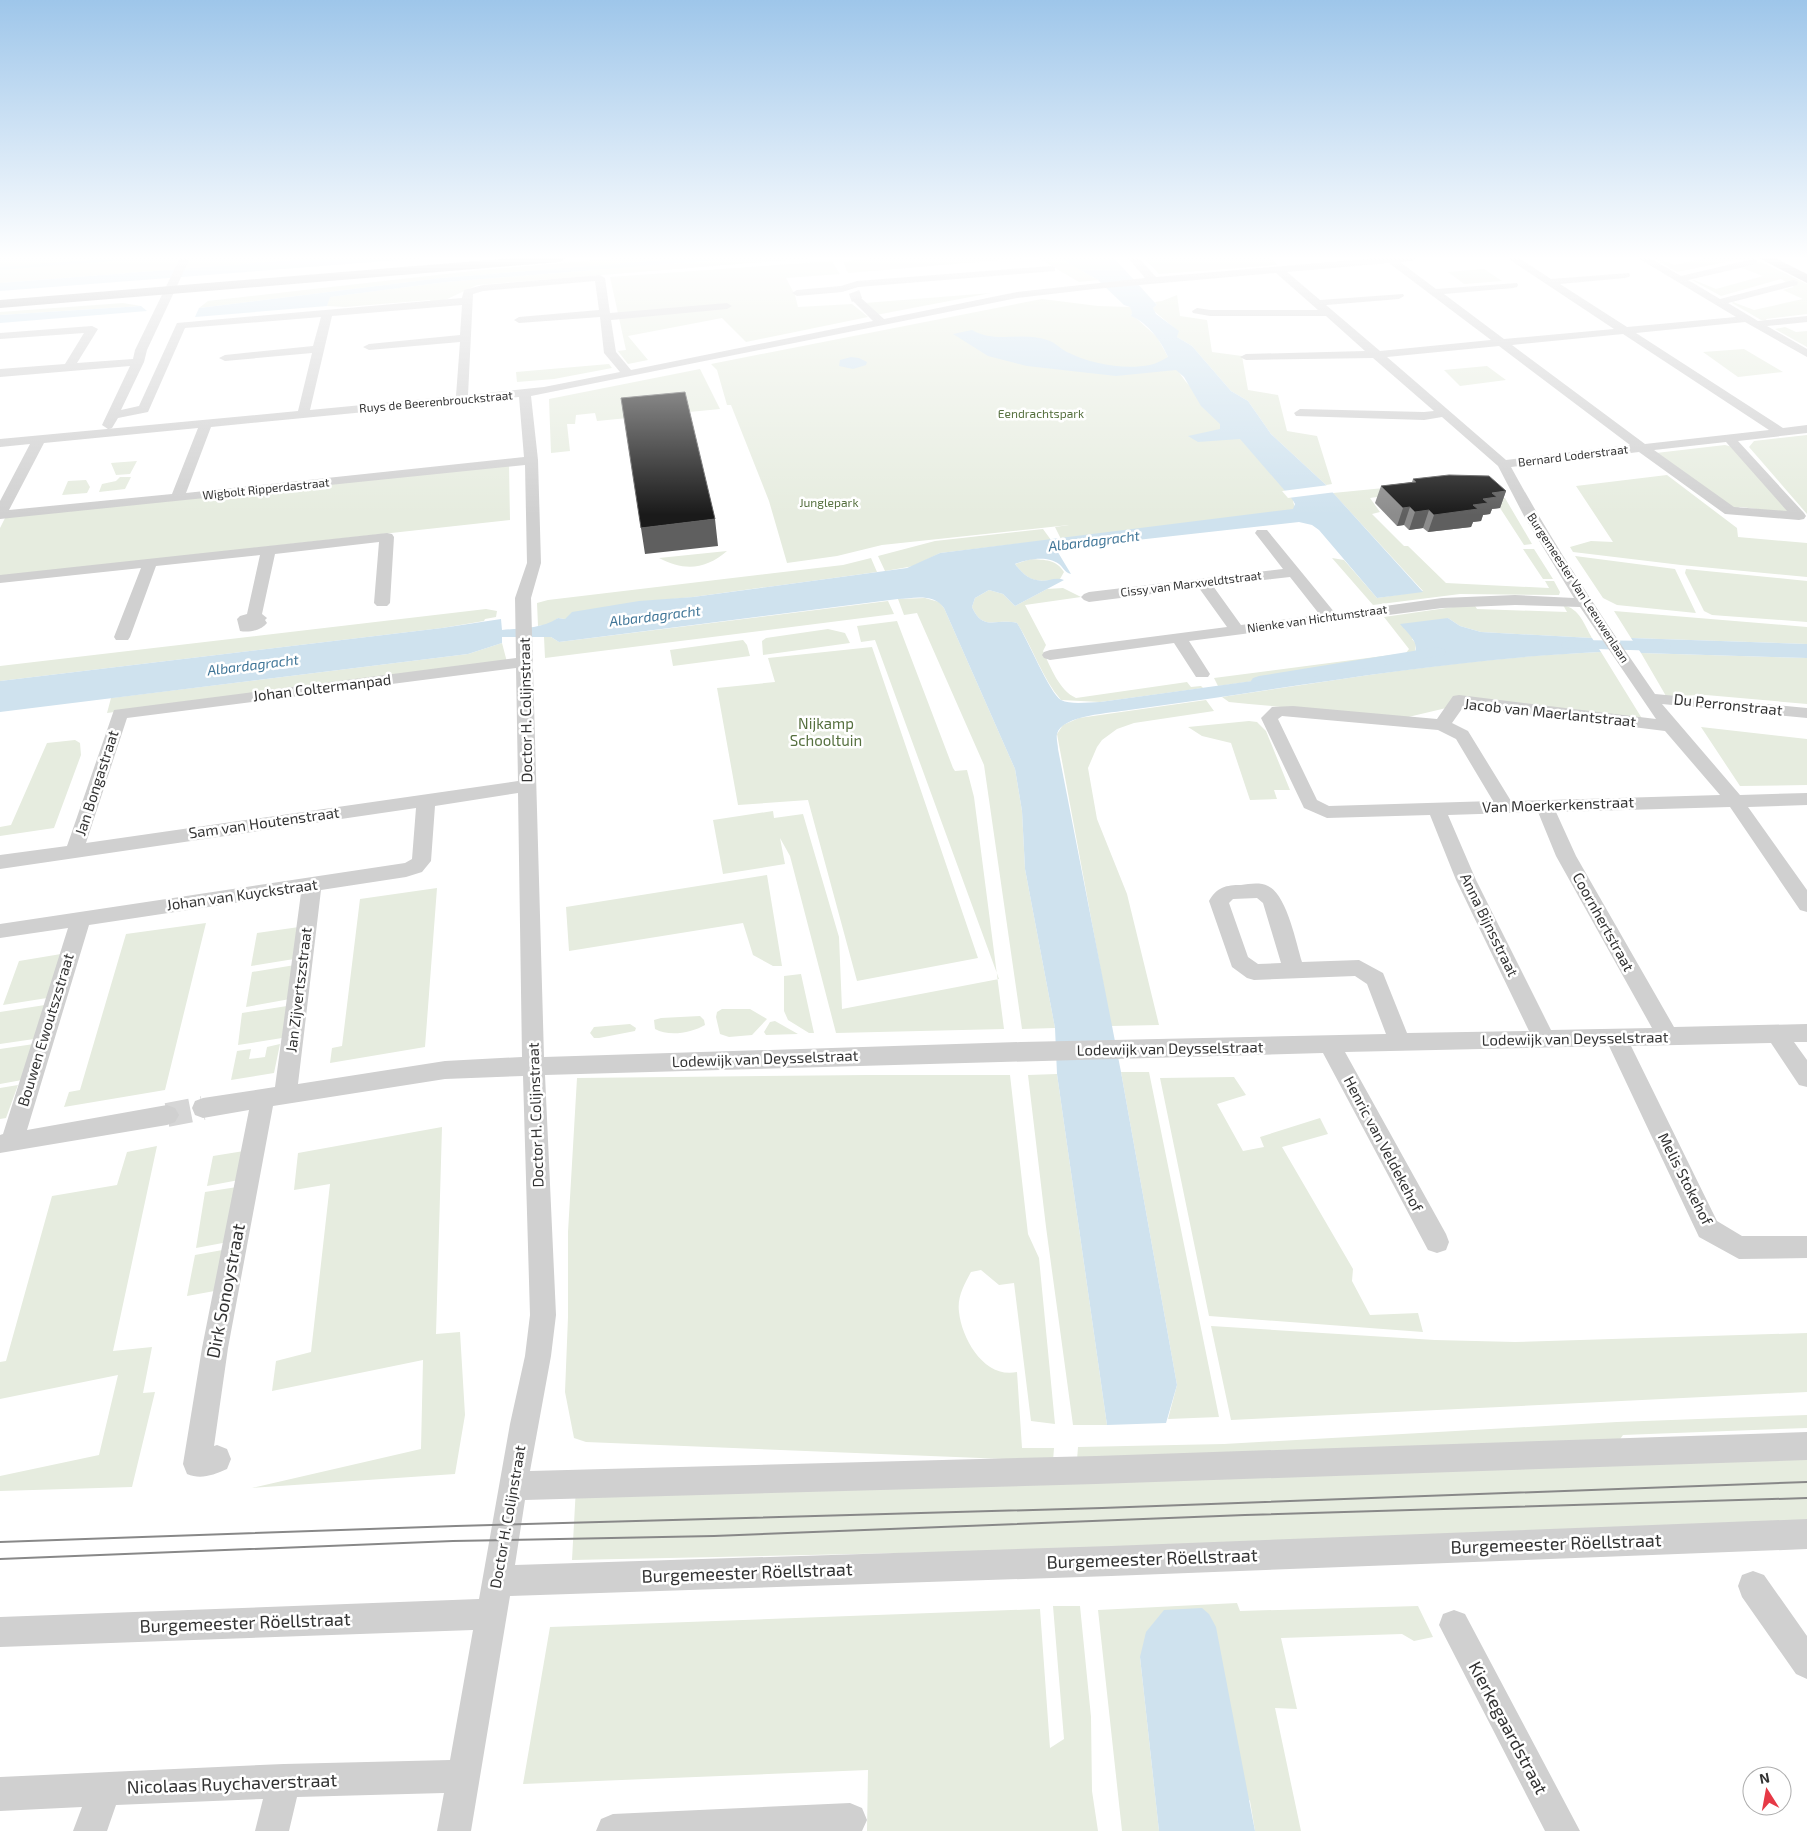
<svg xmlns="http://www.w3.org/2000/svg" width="1807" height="1831" font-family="'Exo 2',sans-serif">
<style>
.green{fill:#e6ecdf}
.water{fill:#cfe2ee}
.pier{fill:#fff}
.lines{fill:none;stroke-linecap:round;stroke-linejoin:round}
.canal{fill:#cfe2ee;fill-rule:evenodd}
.minor-tunnel-far1{stroke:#d6d6d6;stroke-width:11;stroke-dasharray:11 5.5;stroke-linecap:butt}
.minor-tunnel{stroke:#d6d6d6;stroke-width:24;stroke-dasharray:24 12;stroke-linecap:butt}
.minor{fill:#d0d0d0;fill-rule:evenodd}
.major{fill:#ababab;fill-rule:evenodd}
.tram{stroke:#888;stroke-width:2}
.wall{fill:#8c8c8c}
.shaded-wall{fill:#5f5f5f}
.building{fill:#1a1a1a;stroke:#5f5f5f}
.labels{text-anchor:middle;stroke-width:5;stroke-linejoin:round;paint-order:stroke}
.far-street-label{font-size:12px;fill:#333;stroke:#fff}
.far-park-label{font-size:12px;fill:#56703f;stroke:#fff}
.far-water-label{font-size:14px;font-style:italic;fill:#3f7597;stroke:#fff}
.street-label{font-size:15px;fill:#333;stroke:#fff}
.park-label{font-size:15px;fill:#56703f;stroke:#fff}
.near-street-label{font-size:18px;fill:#333;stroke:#fff}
</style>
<rect width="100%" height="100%" fill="#fff"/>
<!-- green -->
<path class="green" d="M0 258H299L293 260 0 283Z
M617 258H686L441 278 199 308 208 301 472 271Z
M744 258H814L477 285 443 301 431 302 430 300 345 307 327 306 329 297 446 282Z
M870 258H1026L848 273 843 262Z
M1038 258H1059L1098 280 1079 282Z
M1144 258H1271L1278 265 1159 274Z
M1657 258 1675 265 1705 258H1753L1807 284V314L1766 319 1767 321 1761 320 1732 303 1733 302 1754 310 1803 299 1783 290 1794 287 1781 279 1721 296 1692 280H1694L1716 289 1763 276 1742 268 1754 265 1741 259 1677 272 1655 259Z
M832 261 840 274 786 278 795 295 798 307 852 304 868 317 746 342 722 318 628 336 648 360 628 364 618 351 626 350 610 277Z
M1484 269 1502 281 1464 284 1448 272Z
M991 293 876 315 865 303Z
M1177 295 1180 316 1207 320 1212 352 1242 356 1248 390 1278 395 1287 431 1317 436 1332 484 1326 485 1271 434 1248 401 1231 391 1192 346 1177 337 1178 331 1154 311 1153 308 1157 305 1155 302 1162 301Z
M1042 299 1098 306 1130 307 1133 312 1131 315 1137 319 1157 337 1168 357 1186 382 1306 499 1293 501 1295 508 1291 511 1061 539 1055 527 1069 525 882 545 837 556 787 563 769 501 731 405H727L717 370 711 364Z
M123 303 141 306 0 315V312Z
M1785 327 1796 332 1807 331V347L1775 329Z
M1744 349 1783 372 1738 377 1703 352Z
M609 364 612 368 554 379 517 382 516 372Z
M1487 366 1506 380 1460 386 1444 370Z
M700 369 720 409 597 421 595 413 576 415 575 424H567L570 451 551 453 549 399Z
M1807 435V514L1749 447 1754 441Z
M1725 445 1733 447 1791 511C1779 514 1754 508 1740 507L1736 509 1656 453Z
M137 461 130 474 116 475 111 463Z
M509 465 510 520 0 576V528L6 516Z
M1667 475 1737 528 1738 537 1807 543V577L1681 565 1573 552 1570 547 1591 541 1613 542 1576 486Z
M120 477H131L125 489 99 492 102 484 116 481Z
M86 480 90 487 87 493 62 495 68 481Z
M1435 483 1440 488 1370 498 1380 512 1372 514 1404 546H1408L1446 583 1549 588 1545 581H1554L1560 592 1559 595 1460 594 1373 605 1332 558 1344 560 1377 598 1423 591 1333 493Z
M1505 498 1532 544 1524 545 1500 508 1490 500Z
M1043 529 1051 540 940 553 914 566 885 571 878 556 935 541Z
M1523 549H1534L1553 579H1543Z
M727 551C705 570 684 571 659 558Z
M1575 556 1675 569 1696 613 1617 605 1603 598Z
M871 558 877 572 693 597 641 602 565 619 558 618 550 624 538 626 537 603 548 600 843 565Z
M1031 559C1045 560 1056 559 1064 572L1060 579C1038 582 1029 583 1015 564Z
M1686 569 1807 581V622L1712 615 1704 611 1685 573Z
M1063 588 1081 597 1025 605 1046 645 1043 651C1051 668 1059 690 1076 698L1187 682 1191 687 1201 686 1203 688 1100 702 1061 700C1042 678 1033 648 1017 623 996 618 983 632 972 607L975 598 989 590 1003 594 1015 606 1047 589Z
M925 598 939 602 944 608 1015 769 1022 811 1025 869 1055 1028 1022 1029 984 765 917 613 904 615 898 599Z
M888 601 894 614 545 658 544 637H551L559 642Z
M1474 604 1477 609 1567 612 1563 605C1580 609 1584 624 1592 638L1481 632 1460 626 1448 618 1412 639 1416 644 1415 652 1404 660 1218 686 1214 678 1406 653 1409 649 1384 617Z
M486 609 497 611 496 617 485 619 484 621 442 628 0 681V666Z
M1614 611 1807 627V644L1631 638Z
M897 621 953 768 955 771 967 770 974 797 1004 1029 836 1033 790 856 780 838 785 864 723 874 713 820 773 811 774 818 803 814 839 937 842 1009 999 979 875 640 861 642 857 626Z
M828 629 845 633 850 643 763 655 762 641 766 638Z
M743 640 747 645 750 656 673 666 670 650Z
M502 643 507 662 107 713 111 698 468 654Z
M872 647 978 958 857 981 808 800 738 805 717 688 775 682 768 658Z
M1601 652 1646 725 1459 705 1404 718 1249 704 1229 702 1222 697C1348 678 1474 657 1601 652Z
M1641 653 1807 658V704L1706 695 1666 696Z
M1206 700 1214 711 1134 723 1117 729 1102 740 1097 747 1088 768 1097 819 1127 894 1159 1025 1111 1026 1057 734 1063 725 1079 718Z
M1249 721 1257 722 1266 731 1290 790H1274L1277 799 1250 800 1231 743 1202 736 1188 727Z
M1701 727 1807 739V785L1740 786Z
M75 740 80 743 81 755 54 828 0 836V827L11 825 47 743Z
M767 875 782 966H773L753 955 743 923 569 951 566 907Z
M437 888 425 1047 330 1063 332 1048 342 1046 360 899Z
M206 923 165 1090 64 1107 69 1092 80 1090 126 934Z
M299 927 294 959 251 966 257 933Z
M61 954 47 998 3 1005 19 961Z
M295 965 290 999 246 1007 252 972Z
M801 974 814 1033H809L788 1020 784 1011V976Z
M45 1005 34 1039 0 1044V1012Z
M287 1006 282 1038 238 1045 242 1013Z
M722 1009H750L767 1019 752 1035 729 1037 720 1034 716 1017 717 1012Z
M700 1016 704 1020 705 1025C691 1033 669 1037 655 1029L654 1020 661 1018Z
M775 1021 798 1034 766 1035 764 1032 770 1022Z
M630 1024 636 1028 635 1031 599 1038H594L590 1033 594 1027Z
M34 1044 22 1080 0 1084V1049Z
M280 1044 274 1073 231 1080 237 1051 251 1049 249 1059 265 1057 267 1047Z
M1121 1072H1149L1219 1417 1168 1419 1177 1385Z
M1057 1074 1107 1425H1073L1046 1227 1028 1075Z
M868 1075H1010L1028 1234 1039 1258 1055 1424 1031 1421 1014 1283 999 1285 981 1270 971 1272C964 1285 957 1297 959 1312 962 1340 985 1379 1017 1372L1022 1448H1054L1053 1461 586 1442 574 1438 565 1392 568 1317V1232L577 1078Z
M1234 1077 1246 1095 1217 1104 1243 1151 1264 1147 1260 1137 1320 1118 1328 1134 1282 1147 1353 1269 1352 1281 1370 1315 1418 1313 1423 1332 1209 1316 1160 1078Z
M18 1085 6 1118 0 1119V1088Z
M442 1127 436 1334 460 1332 465 1415 455 1474 252 1488 421 1449 423 1360 272 1391 276 1361 311 1352 330 1184 294 1190 298 1153Z
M157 1146 113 1351 152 1347 143 1393 155 1392 132 1487 0 1491V1476L99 1455 118 1375 0 1399V1362L6 1361 52 1196 117 1185 127 1152Z
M244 1151 239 1180 207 1186 213 1156Z
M237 1187 228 1242 196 1248 205 1192Z
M228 1249 220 1290 187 1296 195 1255Z
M1211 1326 1435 1340 1515 1342 1807 1333V1392L1231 1420Z
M1807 1415V1428L1623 1435 1618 1442 1077 1460 1078 1447 1224 1444 1617 1422Z
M1807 1458V1527L1422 1542 572 1560 576 1487Z
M1237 1603 1240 1611 1418 1606 1433 1637 1414 1641 1402 1634 1281 1638 1297 1709 1275 1708 1301 1831H1255L1250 1801 1140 1657 1159 1831H1122L1098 1610Z
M1053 1606H1080L1091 1717 1092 1791 1098 1831H867L868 1770 523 1784 550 1627 1040 1609 1050 1748 1064 1739Z"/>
<!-- water -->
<path class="water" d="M116 258H147L0 270V267Z
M299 258H426L0 291V283L293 260Z
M686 258H744L446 282 330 297 327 306 195 317 199 308 441 278Z
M1059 258H1114L1157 305 1153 308 1156 314 1179 331 1177 337 1192 346 1231 391 1248 401 1271 434 1326 485 1423 592 1377 598 1319 530 1312 525 1299 522 1056 549 1071 574C1064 572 1064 568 1059 564 1048 555 1027 559 1015 564 1024 576 1033 583 1049 580 1054 579 1059 578 1064 580L1015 606 1003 594 989 590 975 598 972 607C983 632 996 618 1017 623 1027 638 1050 694 1061 700 1071 705 1089 702 1100 702L1404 660C1428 650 1410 636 1400 624L1448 618 1460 626 1481 632 1592 638 1601 652C1442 659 1285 689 1129 710 1113 713 1061 715 1057 734 1056 738 1058 745 1058 749L1121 1072 1177 1385 1166 1423 1107 1425 1057 1074 1055 1028 1025 869 1022 811 1015 769 944 608C934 593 913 598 898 599L559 642 551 637H502V643L468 654 0 712V681L442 628 501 619 502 630C520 628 542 629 558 618L565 619 572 612 639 601 693 597 907 568 940 553 1293 509 1295 504 1292 499 1240 439 1198 442 1188 436 1220 429V424L1201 406 1184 377 1176 370 1116 376 1027 366 988 356 953 334 972 330C996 344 1022 331 1047 340 1055 342 1061 349 1067 352 1091 364 1124 370 1150 365 1156 364 1162 360 1168 357 1161 341 1148 323 1131 316L1132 312 1130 307 1124 305 1098 280Z
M141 306 147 311 0 323V315Z
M851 357 859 358 867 362 866 365 853 369 839 366 840 360Z
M1631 638 1807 644V658L1641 653Z
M1202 1608 1209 1614 1216 1627 1255 1831H1159L1140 1657 1146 1632 1164 1610Z"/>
<!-- pier -->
<path class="pier" d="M1329 485 1336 492 1288 498 1282 491Z"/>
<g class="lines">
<!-- canal -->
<path class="canal" d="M1569 640 1663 641 1669 643 1671 646 1669 649 1663 651 1563 648 1561 645 1563 642Z
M1438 647 1444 649 1446 652 1444 655 1259 686 1253 684 1251 681 1253 678 1259 676Z"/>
<!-- minor-tunnel-far1 -->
<path class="minor-tunnel-far1" d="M854 292 857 300"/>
<!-- minor-tunnel -->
<path class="minor-tunnel" d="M167 1115 203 1108"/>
<!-- minor -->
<path class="minor" d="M180 258H190L147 350 144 362 121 410 139 406 177 323 462 298 464 290 483 285 600 275 605 278 610 313 727 303 732 306 727 309 611 320 616 352 631 370 873 321 852 300 857 297 861 298 884 319 1017 292 1145 278 1128 258H1139L1156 277 1376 258H1417L1412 261 1400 262 1436 289 1517 283 1518 285 1517 287 1513 288 1444 294 1504 339 1614 329 1507 258H1519L1551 279 1629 273 1630 275 1629 277 1625 278 1560 284 1627 327 1736 317 1638 258H1650L1681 276 1753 259 1757 260V264L1688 280 1720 299 1793 280 1797 281 1798 283 1797 285 1728 303 1758 321 1807 316V322L1767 326 1807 349V357L1745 322 1636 333 1783 428 1807 425V433L1738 441 1804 513 1806 516 1804 519 1799 520 1725 514 1639 452 1511 467C1554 546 1604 620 1655 694L1807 708V718L1662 704 1740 795 1807 793V805L1748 807 1807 890V912L1800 910 1730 807 1556 812 1576 856 1674 1027 1807 1024V1042H1794L1807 1060V1087L1799 1085 1771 1043 1631 1046 1717 1221 1742 1236H1807V1258L1739 1259 1699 1237 1609 1046 1345 1052 1446 1234 1449 1242 1446 1250 1437 1253 1428 1250 1323 1053 545 1075 556 1315 551 1356 530 1471 1096 1456 1807 1432V1460L1096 1484 525 1500 515 1565 1111 1546 1807 1519V1549L1111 1576 510 1596 471 1831H437L444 1793 297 1797 289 1831H255L263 1799 116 1805 107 1831H73L82 1807 0 1811V1777L284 1764 450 1760 473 1630 0 1647V1617L479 1599 510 1424 525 1356 530 1315 523 1076 445 1079 273 1106 228 1348 214 1446 217 1445 227 1449 231 1459 227 1469C213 1475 201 1480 187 1474L183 1464 202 1348 249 1110 203 1118 195 1115 192 1108 195 1101 203 1098 275 1087 301 893 89 925 27 1130 167 1105 175 1108 179 1115 175 1122 167 1125 0 1153V1135L3 1134 68 928 0 938V924L405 863 412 859 416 808 0 869V855L67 846 114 710 516 658 515 598 527 563 525 465 0 519V501L30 444 0 447V439L298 411 312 353 225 361 219 358 225 355 313 346 321 317 185 328 148 412 118 418 112 428 108 429 102 425 130 366 0 377V369L65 364 84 333 0 339V333L92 326 98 329 77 363 133 359 135 350ZM1389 263 1491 340 1380 351 1326 305 1399 299 1404 296 1403 294 1320 300 1287 272ZM1276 273 1318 310H1210L1197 308 1192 311 1193 313 1210 316H1326L1365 351 1246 354 1240 357 1246 360 1373 358 1434 411 1424 412 1300 409 1294 413 1296 416 1424 420 1442 417 1498 466 1524 516 1574 598 1515 595 1442 598 1335 613 1267 530H1257L1255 533 1283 569 1089 592 1084 594 1081 597 1084 600 1089 602 1199 588 1227 627 1050 650 1044 652 1042 655 1044 658 1050 660 1174 643 1196 677H1208L1210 674 1189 641 1442 608 1515 605 1580 607 1656 719 1459 695 1453 696 1437 719 1293 706 1272 707 1261 718 1304 808 1327 818 1430 815 1456 880 1529 1031 1407 1033 1383 973 1359 960 1302 962C1296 943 1287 895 1268 886 1260 882 1249 884 1241 885 1226 885 1217 887 1209 901L1232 967 1247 978 1254 980 1355 976 1367 984 1386 1034 1021 1042 544 1057 531 598 541 563 538 460 531 396 1017 298 1094 289ZM595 281 599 310 519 317 514 320 519 323 600 317 604 353 620 372 544 387 468 395 473 294 483 291ZM462 305 460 335 369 344 363 347 369 350 460 342 456 396 310 410 332 316ZM1623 334 1769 430 1645 444 1512 345ZM1499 346 1630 445 1506 460 1387 357ZM519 397 524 457 186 493 211 427ZM198 428 172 494 9 510 44 443ZM1726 442 1787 511 1734 507 1654 450ZM1290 577 1320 615 1241 625 1213 586ZM516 668 518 781 86 843 127 718ZM1464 706 1665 731 1720 795 1511 801 1468 731 1452 723ZM1282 716 1438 730 1456 739 1493 801 1329 806 1317 800 1278 719ZM518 793 522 1057 445 1061 298 1084 321 890 406 877 422 872 431 861 435 806ZM1538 812 1556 856 1652 1028 1551 1030 1476 880 1448 815ZM1257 898 1263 903 1281 963 1258 964 1248 957 1229 903 1233 899Z
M1051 266 1055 267V271L858 287 842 292 797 296 792 293 797 290 841 286 857 281Z
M387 533 392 534 394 537 390 603 387 606H377L374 603 379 542 275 554 262 614 267 618 265 620 267 623C262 630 249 633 240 631L237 619 240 616 247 614 260 555 156 566 130 637 128 640H116L114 637 141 568 0 583V575Z
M1753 1571 1764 1575 1807 1636V1679L1796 1674 1742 1597 1738 1586 1742 1575Z
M1454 1610 1465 1614 1580 1831H1545L1439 1625 1443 1614Z
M850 1803 862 1808 867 1820 862 1831H596L601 1819 613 1814Z"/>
<!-- major -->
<path class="major" d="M514 258H566L560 262 0 308V300Z
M1759 258H1775L1807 274V283Z"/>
<!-- tram -->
<path class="tram" d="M0 1542 456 1526 1102 1508 1807 1482
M0 1559 453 1541 714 1536 1245 1515 1807 1498"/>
</g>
<!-- wall -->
<path class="wall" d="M1413 479 1506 491 1500 508 1492 509 1490 514 1483 515 1481 521 1473 522 1471 527 1428 532 1423 528 1409 530 1404 525 1397 526 1375 503 1381 486 1412 482Z"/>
<!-- shaded-wall -->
<path class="shaded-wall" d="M1506 491 1500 508 1492 509 1490 514 1483 515 1481 521 1473 522 1471 527 1428 532 1434 515 1473 505 1492 493Z
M1410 507 1404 525 1397 526 1403 508Z
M1429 510 1423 528 1409 530 1415 512Z
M715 519 718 546 645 554 641 528Z"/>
<!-- building -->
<path class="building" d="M685 392 715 519 641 528 621 398Z
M1449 475 1489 476 1506 491 1492 493 1497 497 1483 499 1488 503 1473 505 1478 509 1434 515 1429 510 1415 512 1410 507 1403 508 1381 486 1416 482 1413 479Z"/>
<!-- sky -->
<linearGradient id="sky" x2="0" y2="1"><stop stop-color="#9ec6ea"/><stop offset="0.5" stop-color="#fff"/><stop offset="1" stop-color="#fff" stop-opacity="0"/></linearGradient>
<rect width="1807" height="515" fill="url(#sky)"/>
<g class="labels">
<!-- far-street labels -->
<g class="far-street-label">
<text transform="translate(436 402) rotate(-5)" y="4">Ruys de Beerenbrouckstraat</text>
<text transform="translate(1573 456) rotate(-7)" y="4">Bernard Loderstraat</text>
<text transform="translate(266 489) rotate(-6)" y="4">Wigbolt Ripperdastraat</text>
<text transform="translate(1191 584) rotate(-7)" y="4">Cissy van Marxveldtstraat</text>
<text transform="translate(1578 588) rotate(57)" y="4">Burgemeester Van Leeuwenlaan</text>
<text transform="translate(1317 619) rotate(-8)" y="4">Nienke van Hichtumstraat</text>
</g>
<!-- far-park labels -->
<g class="far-park-label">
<text x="1041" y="418">Eendrachtspark</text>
<text x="829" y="507">Junglepark</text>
</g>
<!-- far-water labels -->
<g class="far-water-label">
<text transform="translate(1094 541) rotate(-7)" y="5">Albardagracht</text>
<text transform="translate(655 616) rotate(-7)" y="5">Albardagracht</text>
<text transform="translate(253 665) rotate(-7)" y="5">Albardagracht</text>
</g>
<!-- street labels -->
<g class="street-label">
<text transform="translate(322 688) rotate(-7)" y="5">Johan Coltermanpad</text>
<text transform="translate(1728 705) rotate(6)" y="5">Du Perronstraat</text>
<text transform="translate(526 710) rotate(-91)" y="5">Doctor H. Colijnstraat</text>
<text transform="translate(1550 713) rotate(6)" y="5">Jacob van Maerlantstraat</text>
<text transform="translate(97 783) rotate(-72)" y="5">Jan Bongastraat</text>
<text transform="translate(1558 805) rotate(-2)" y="5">Van Moerkerkenstraat</text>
<text transform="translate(264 823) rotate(-8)" y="5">Sam van Houtenstraat</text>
<text transform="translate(242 895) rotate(-8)" y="5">Johan van Kuyckstraat</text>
<text transform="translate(1603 922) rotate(61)" y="5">Coornhertstraat</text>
<text transform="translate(1489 925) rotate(64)" y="5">Anna Bijnsstraat</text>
<text transform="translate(299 990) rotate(-83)" y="5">Jan Zijvertszstraat</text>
<text transform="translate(46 1030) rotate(-73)" y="5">Bouwen Ewoutszstraat</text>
<text transform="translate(1575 1039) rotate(-1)" y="5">Lodewijk van Deysselstraat</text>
<text transform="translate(1170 1049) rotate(-1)" y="5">Lodewijk van Deysselstraat</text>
<text transform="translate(765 1059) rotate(-2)" y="5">Lodewijk van Deysselstraat</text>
<text transform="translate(536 1115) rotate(-92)" y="5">Doctor H. Colijnstraat</text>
<text transform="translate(1383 1144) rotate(62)" y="5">Henric van Veldekehof</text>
<text transform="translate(1685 1179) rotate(63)" y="5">Melis Stokehof</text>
<text transform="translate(508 1517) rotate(-80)" y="5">Doctor H. Colijnstraat</text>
</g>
<!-- park labels -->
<g class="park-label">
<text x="826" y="729">Nijkamp<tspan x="826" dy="17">Schooltuin</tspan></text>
</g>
<!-- near-street labels -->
<g class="near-street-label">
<text transform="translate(226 1291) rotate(-79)" y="6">Dirk Sonoystraat</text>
<text transform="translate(1556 1544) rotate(-2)" y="6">Burgemeester Röellstraat</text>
<text transform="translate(1152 1559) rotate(-2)" y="6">Burgemeester Röellstraat</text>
<text transform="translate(747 1573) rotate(-2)" y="6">Burgemeester Röellstraat</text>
<text transform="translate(245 1623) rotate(-2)" y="6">Burgemeester Röellstraat</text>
<text transform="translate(1508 1728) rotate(62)" y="6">Kierkegaardstraat</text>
<text transform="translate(232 1784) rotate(-2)" y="6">Nicolaas Ruychaverstraat</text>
</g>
</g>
<!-- north arrow -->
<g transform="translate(1767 1791) rotate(349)"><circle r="24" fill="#ffffff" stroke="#adadad"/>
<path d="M0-4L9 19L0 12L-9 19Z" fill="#e63946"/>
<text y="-8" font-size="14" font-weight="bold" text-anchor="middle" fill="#333333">N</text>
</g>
</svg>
